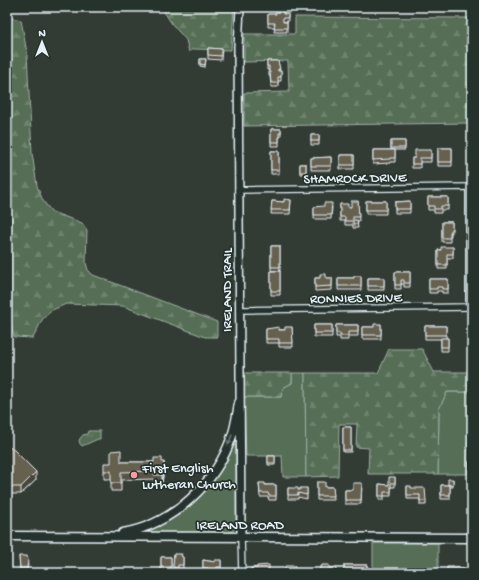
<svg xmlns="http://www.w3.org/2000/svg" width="479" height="580" font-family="'Gochi Hand',sans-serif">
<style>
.green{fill:#566e54;stroke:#9fb0a6}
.forest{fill:url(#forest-firs);stroke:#9fb0a6}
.park{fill:url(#park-tufts);stroke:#9fb0a6}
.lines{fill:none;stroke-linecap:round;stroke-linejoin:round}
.service-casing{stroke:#e8f1f8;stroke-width:5.5}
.minor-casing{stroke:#e8f1f8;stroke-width:8}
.tertiary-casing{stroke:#e8f1f8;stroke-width:10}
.secondary-casing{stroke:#e8f1f8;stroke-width:11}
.service{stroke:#26332d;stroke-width:2.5}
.minor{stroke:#26332d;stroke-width:5.5}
.tertiary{stroke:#26332d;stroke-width:7}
.secondary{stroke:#26332d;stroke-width:8}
.wall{fill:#585344;stroke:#e8f1f8}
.shaded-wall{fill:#474437;stroke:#e8f1f8}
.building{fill:#66614f;stroke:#e8f1f8}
.oneway{fill:#6a7674}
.poi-dot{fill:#ff9aa2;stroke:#26332d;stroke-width:1.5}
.labels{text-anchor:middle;stroke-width:3.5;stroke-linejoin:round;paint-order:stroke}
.street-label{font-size:14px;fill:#e8f1f8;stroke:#26332d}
.poi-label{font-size:14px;fill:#e8f1f8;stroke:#26332d;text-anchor:start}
</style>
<defs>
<pattern id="forest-firs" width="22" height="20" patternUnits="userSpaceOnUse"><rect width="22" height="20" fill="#566e54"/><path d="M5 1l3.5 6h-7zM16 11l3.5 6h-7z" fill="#6e836d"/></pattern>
<pattern id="park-tufts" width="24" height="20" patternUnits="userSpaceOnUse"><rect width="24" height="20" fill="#566e54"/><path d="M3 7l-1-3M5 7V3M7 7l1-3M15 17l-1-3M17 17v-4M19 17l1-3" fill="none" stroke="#6e836d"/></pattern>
</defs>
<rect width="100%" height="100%" fill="#333c34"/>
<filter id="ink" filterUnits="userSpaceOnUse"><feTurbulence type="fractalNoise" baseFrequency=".025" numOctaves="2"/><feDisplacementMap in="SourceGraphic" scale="8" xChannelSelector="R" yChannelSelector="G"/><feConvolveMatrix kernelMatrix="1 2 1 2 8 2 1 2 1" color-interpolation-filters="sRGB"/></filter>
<g filter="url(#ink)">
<!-- green -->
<path class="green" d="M292 373H305L306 477H283L282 456H246L244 397H281L283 388 292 383Z
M447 392H472V442H468L467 474H438L439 409Z
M232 443 236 446V527L233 531 227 533H151L149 532 148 528C156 524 165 521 173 516 204 498 218 474 232 443Z
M373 543H438V573H373Z"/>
<!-- forest -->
<path class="forest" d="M161 7H234L231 50 193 49 189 52 186 40 172 24Z
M7 17 21 20 27 53 32 153 37 186 43 201 52 212 82 223 87 230 86 263 88 270 93 275 217 322V337H205L123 306 66 304 50 311 42 320 33 338 14 337 7 307V233L12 220 7 215Z
M295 17 472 18V123L244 126V93L289 92 288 61 244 62V34H295Z
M389 349H422L434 372H472V392H447L439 409 438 474H368L369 448 356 447 357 424H339L338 476 306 477 305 373H378Z
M244 373H292V383L283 388 281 397H244Z"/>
<!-- park -->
<path class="park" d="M88 431H100V439H98L82 446 80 444 79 440 83 435 87 434Z"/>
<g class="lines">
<defs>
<path id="service" d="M471 463V536"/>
<path id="minor" d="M238 190 472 187
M469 307V187
M239 310 472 307
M241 537 242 573"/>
<path id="tertiary" d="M240 7 238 47 241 537"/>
<path id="secondary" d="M123 533C173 524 216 484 232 436 236 425 237 414 239 403
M7 536 472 538"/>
</defs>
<!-- service casing -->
<use href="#service" class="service-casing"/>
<!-- minor casing -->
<use href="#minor" class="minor-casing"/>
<!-- tertiary casing -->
<use href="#tertiary" class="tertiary-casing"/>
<!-- secondary casing -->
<use href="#secondary" class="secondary-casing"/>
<!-- service -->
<use href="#service" class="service"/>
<!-- minor -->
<use href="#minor" class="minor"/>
<!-- tertiary -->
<use href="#tertiary" class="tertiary"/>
<!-- secondary -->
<use href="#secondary" class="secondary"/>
</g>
<!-- wall -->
<path class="wall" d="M284 7H291V12H284Z
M268 14H288V22H283H287V32H274L275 27H268Z
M208 48 222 49 221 60 208 59Z
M200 59H206L205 67 200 66Z
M267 61H278L280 71H281V81H278V87H271L270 76H269V70H267Z
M271 129H281V137H279V146H271Z
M311 135H319V145H311Z
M391 141H405V150H391Z
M438 148H452V166H438Z
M373 150H395V162H390V163L373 164Z
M431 150V162H420V168H412V158H415Z
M271 151H279V174H271Z
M340 155H354V169H340Z
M331 157V170H311V158Z
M300 164H306V174H300Z
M428 197H448V210H441V213H434V210H428Z
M291 200 290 214H271L272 201 284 202Z
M358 201 359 221H357L358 228H353V225H345V221H340V204L348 207H351Z
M366 201H386V214H366Z
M410 201V213H395V202Z
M314 207H332L331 219H314Z
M442 222H452V233H451V236H450V242H442Z
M271 246H280V271H271Z
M453 247V258H447V269H438V250H441Z
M271 271H280V295H271Z
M395 272H410V287H404V284H401V289H395Z
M361 276V290H338V278H354Z
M315 278H332V290L315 291Z
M368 278H384V290H368Z
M429 279H448V293H442V291H437V293H429Z
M381 324V339H362V327H374Z
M314 325H332V337H314Z
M336 325H358V336H348V340H340V337H336Z
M425 326H446V338H448V351H441V339H425Z
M292 327 293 347H279V343H266V329L285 330Z
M343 427H351V452H343Z
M7 451 36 480 21 494H7Z
M268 456H275V465H268Z
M121 462H162L164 469 162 483H154V479L121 480V491H111V479H104V471L111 463Z
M395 477V487H391V496H384V500H379V484L389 485Z
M453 479V487H450V499H441V485H448Z
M317 482 325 487H333L334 500H317Z
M259 483 265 485H276V500H269L268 497H260Z
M362 483 361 504H345V490H353Z
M407 486 411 488 426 501V505H420V499H407Z
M288 488 298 490H300L307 488V499L298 497V499H288Z
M174 554 183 557V569H178V572L173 571Z
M19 556 28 564 27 572H20Z
M161 557H171V571H161Z
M203 560 215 562 221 560V571H217V573L203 572Z
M344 565H367V573H344Z"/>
<!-- shaded-wall -->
<path class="shaded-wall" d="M164 462V469L162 483V475Z
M36 472V480L21 494V487Z"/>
<!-- building -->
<path class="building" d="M284 7H291V10H284Z
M276 11H283V14H288V18H283V22H287V28H274L275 23H268V14H276Z
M208 48 222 49 221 56 208 55Z
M200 59H206L205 65 200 64Z
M267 61H278L280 69H278V71H281V77H278V83H271L270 72H269V66H267Z
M271 129H281V133H279V142H271Z
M311 135H319V141H311Z
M391 141H405V148H391Z
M438 148H452V162H438Z
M373 150H395V158H390V159L373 160Z
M415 150H431V158H420V164H412V158H415Z
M271 151H279V170H271Z
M340 155H354V165H340Z
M331 157V166H311V158Z
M300 164H306V172H300Z
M428 197H448V206H441V209H434V206H428Z
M284 199 291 200 290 210H271L272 201 284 202Z
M351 201H358L359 217H353V220H357L358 224H353V221H345V217H340V204H348V207H351Z
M366 201H386V210H366Z
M410 201V209H395V202Z
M324 203H332L331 215H314V207L324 206Z
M442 222H452V229H451V232H450V238H442Z
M271 246H280V267H271Z
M441 247H453V254H447V265H438V250H441Z
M271 271H280V291H271Z
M395 272H410V283H404V280H401V285H395Z
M320 274H326V278H332V286L315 287V278H320Z
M354 276H361V286H338V278H354Z
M368 278H384V286H368Z
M429 279H448V289H442V287H437V289H429Z
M374 324H381V335H362V327H374Z
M314 325H332V333H314Z
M336 325H358V332H348V336H340V333H336Z
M425 326H446V335H425Z
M279 327V330H285V327H292L293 343H279V339H266V329Z
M441 338H448V347H441Z
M343 427H351V450H343Z
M11 447 36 472 21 487H7V451Z
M121 450V462H154V458H162V462H164L162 475H154V471L121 472V483H111V471H104V463H111V451Z
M268 456H275V463H268Z
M389 477H395V483H391V492H384V496H379V484L389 485Z
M448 479H453V485H448Z
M317 482H325V487H333L334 496H317Z
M259 483H265V485H276V496H269L268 493H260Z
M353 483H362L361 500H345V490H353Z
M441 485H450V495H441Z
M407 486H411V488H425L426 501H420V495H407Z
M288 488H298V490H300V488H307V495L298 493V495H288Z
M174 554H182L181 556 183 557V565H178V568L173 567Z
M19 556H27L28 560 27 568H20Z
M161 557H171V567H161Z
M203 560 215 562V560H221V567H217V570H208V568H203Z
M269 565V573H251V568H257V566Z
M322 565H329V568L336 567V573H331V572H328V573H320V566H322Z
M344 565H367V572L356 573V572H344Z
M285 566H295V573H285Z
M447 567H460V569H464V573H447Z"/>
<!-- one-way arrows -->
<defs><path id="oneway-solid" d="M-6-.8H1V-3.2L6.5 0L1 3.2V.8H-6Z"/></defs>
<use class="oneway" href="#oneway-solid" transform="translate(230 440) rotate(111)"/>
</g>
<!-- markers -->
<circle class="poi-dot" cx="134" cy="475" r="4"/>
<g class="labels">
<!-- street labels -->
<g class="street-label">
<text transform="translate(355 177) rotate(-1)" y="5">SHAMROCK DRIVE</text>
<text transform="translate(226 290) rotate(-90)" y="5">IRELAND TRAIL</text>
<text transform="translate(356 297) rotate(-1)" y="5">RONNIES DRIVE</text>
<text x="240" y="529">IRELAND ROAD</text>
</g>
<!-- poi labels -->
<g class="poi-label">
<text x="142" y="472">First English<tspan x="142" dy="16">Lutheran Church</tspan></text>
</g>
</g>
<!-- margin -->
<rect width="479" height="580" fill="none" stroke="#26332d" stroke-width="24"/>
<rect x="12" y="12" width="455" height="556" fill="none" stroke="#e8f1f8" stroke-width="1.5" filter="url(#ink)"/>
<!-- north arrow -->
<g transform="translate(42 42)" stroke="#26332d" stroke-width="3" paint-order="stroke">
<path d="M0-3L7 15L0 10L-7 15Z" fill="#e8f1f8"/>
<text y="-6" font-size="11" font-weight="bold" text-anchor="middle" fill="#e8f1f8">N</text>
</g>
</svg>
